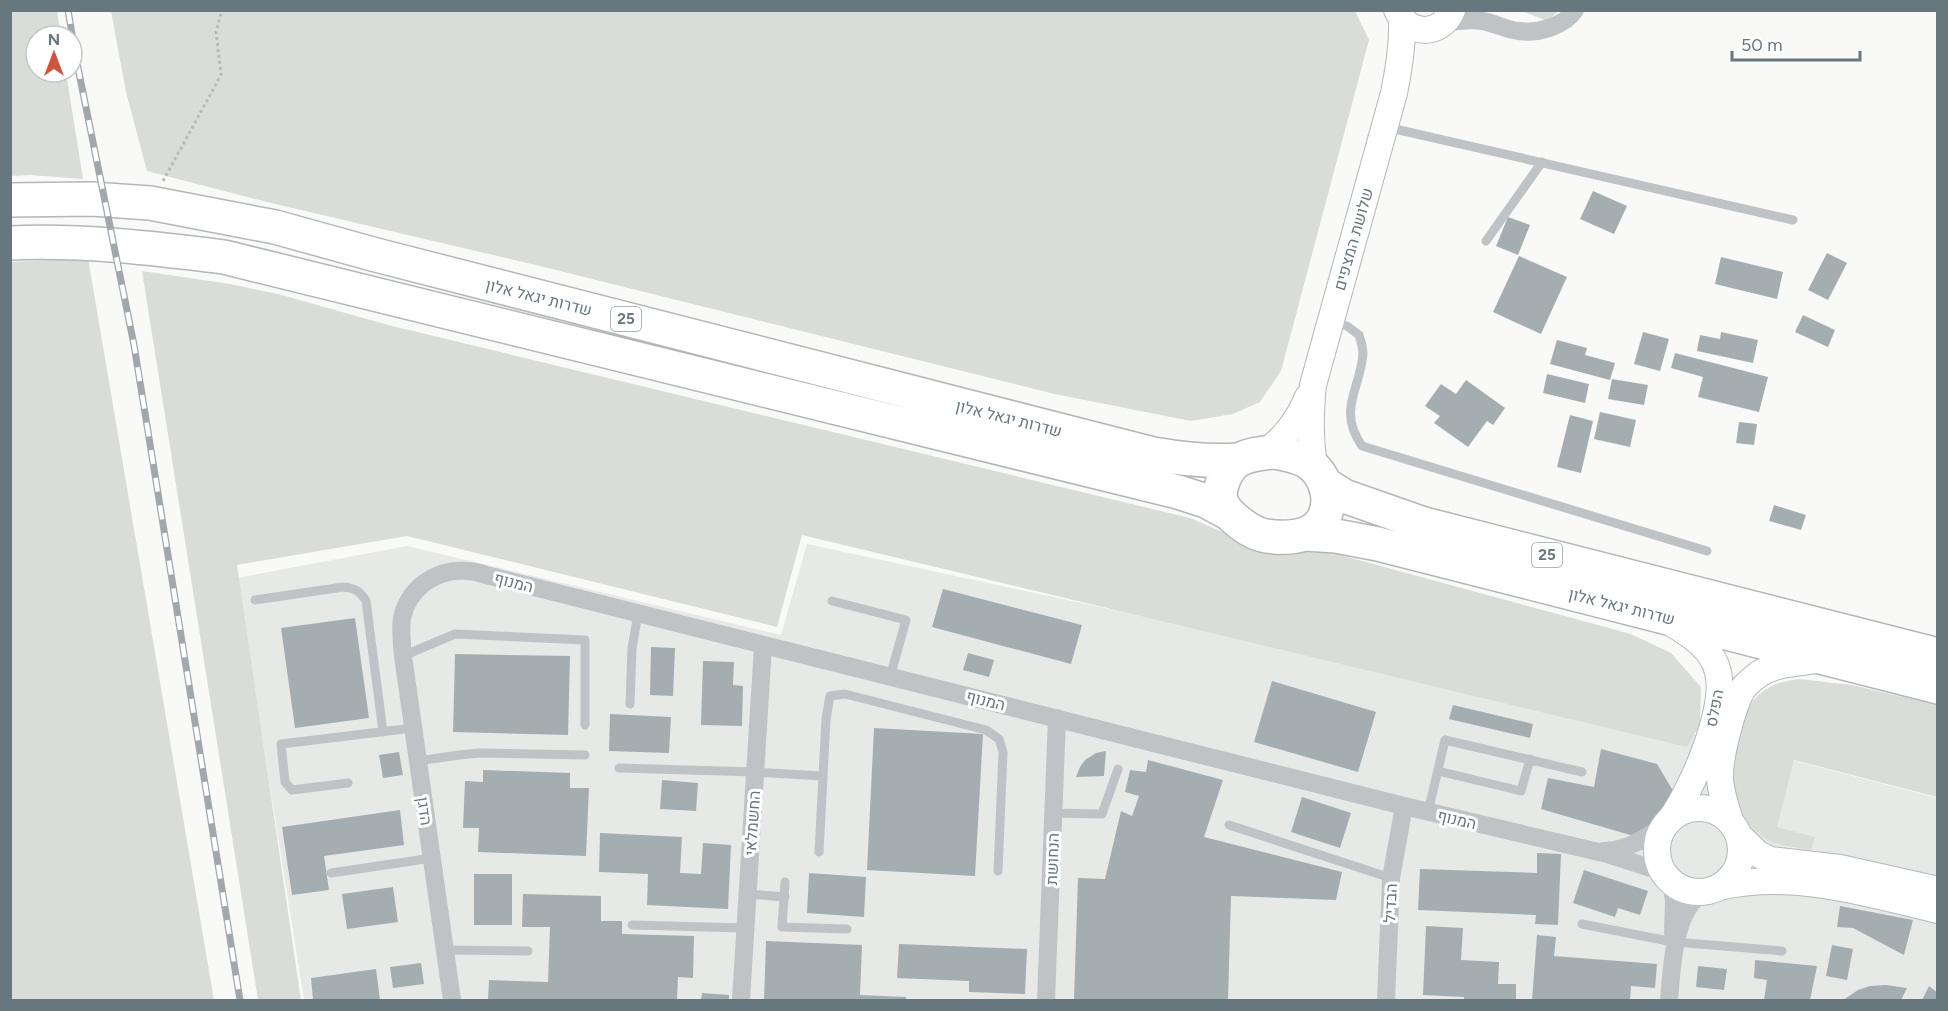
<svg xmlns="http://www.w3.org/2000/svg" width="1948" height="1011" font-family="Figtree,Heebo,sans-serif">
<style>
.built{fill:#e7e9e7}
.green{fill:#daddd7}
.building{fill:#a4aeb1}
.lines{fill:none;stroke-linecap:round;stroke-linejoin:round}
.secondary-casing{stroke:#b1b8bb;stroke-width:28}
.highway-casing{stroke:#b3b7b9;stroke-width:36}
.path{stroke:#b7bbbd;stroke-width:3;stroke-dasharray:3 3;stroke-linecap:butt}
.lane{stroke:#bfc3c6;stroke-width:9}
.street{stroke:#bfc3c6;stroke-width:18}
.secondary{stroke:#fff;stroke-width:26}
.highway{stroke:#fff;stroke-width:33}
.rail-casing{stroke:#a1a8ac;stroke-width:7}
.rail{stroke:#fff;stroke-width:4.5;stroke-dasharray:14;stroke-linecap:butt}
.labels{text-anchor:middle;stroke-width:6;stroke-linejoin:round;paint-order:stroke}
.shield{fill:#fff;stroke:#95a0a5;stroke-width:1.5}
.shield-label{font-size:15px;font-weight:bold;fill:#67777e}
.street-label{font-size:16px;fill:#67777e;stroke:#fff}
</style>
<rect width="100%" height="100%" fill="#f9f9f7"/>
<!-- built -->
<path class="built" d="M807 544 1704 737 1937 798V1000H304L237 578 407 546 781 635Z"/>
<!-- green -->
<path class="green" d="M10 11H57L61 36H36V72H66L83 179 30 175 11 176Z
M1355 11 1369 40 1281 371 1260 402 1233 414 1191 421 1055 394 544 267 267 202 147 171 126 92 111 11Z
M1522 11H1559L1547 21Z
M88 258 214 1000H11V262Z
M142 271 230 284 282 295 388 325 1190 518 1253 545 1333 553 1631 634 1671 653 1701 687 1700 725 1687 747 802 535 777 627 407 536 237 565 301 1000H258Z
M1799 679 1852 685 1937 705V797L1794 760 1777 827 1815 837 1811 850C1792 847 1774 846 1759 834 1742 821 1732 799 1731 778 1731 771 1733 763 1735 755 1739 733 1742 709 1761 693 1771 684 1785 681 1799 679Z"/>
<!-- building -->
<path class="building" d="M1593 191 1627 206 1614 234 1580 219Z
M1508 217 1530 225 1518 255 1496 246Z
M1827 253 1847 263 1828 300 1808 290Z
M1519 256 1567 277 1541 334 1493 312Z
M1721 257 1783 272 1777 299 1715 284Z
M1803 315 1835 330 1828 347 1795 332Z
M1643 332 1669 339 1660 371 1634 364Z
M1721 332 1758 340 1753 363 1697 351 1700 335 1720 339Z
M1557 340 1587 348 1585 355 1615 363 1610 380 1550 364Z
M1675 353 1768 377 1759 412 1698 397 1703 377 1671 368Z
M1547 374 1589 384 1585 403 1543 393Z
M1612 379 1648 385 1644 405 1608 399Z
M1466 380 1505 408 1493 425 1487 421 1468 447 1434 423 1440 416 1425 406 1441 384 1456 394Z
M1600 412 1636 420 1630 447 1594 439Z
M1570 415 1593 421 1581 473 1557 467Z
M1739 422 1757 424 1754 445 1736 443Z
M1774 505 1806 515 1801 530 1769 521Z
M943 589 1082 625 1071 664 932 627Z
M355 618 369 718 295 728 281 628Z
M651 647 675 648 673 696 650 695Z
M968 653 994 660 989 677 963 670Z
M455 654 570 656 568 735 453 732Z
M703 661 734 662 733 685 743 686 742 726 701 725Z
M1272 681 1376 712 1358 772 1254 742Z
M1453 705 1533 724 1530 738 1449 719Z
M610 714 671 717 669 753 609 751Z
M874 728 983 734 975 876 867 870Z
M1601 749 1657 764 1681 804 1644 839 1541 809 1548 778 1594 787Z
M1106 751 1104 776 1076 777 1080 767 1085 760 1096 753Z
M399 752 403 775 383 778 379 755Z
M1148 760 1223 780 1204 837 1342 872 1336 900 1231 896 1228 1000H1074L1078 878 1105 879 1121 811 1132 816 1139 796 1125 792 1130 770 1146 772Z
M483 770 570 773V788H589L586 856 478 852 479 828H463L465 781 483 782Z
M662 780 698 783 696 811 660 809Z
M1302 797 1351 813 1340 848 1291 832Z
M400 810 404 845 324 856 329 890 292 895 282 827Z
M600 833 682 837 680 873 701 874 703 843 731 845 728 909 647 905 648 874 599 872Z
M1537 853 1561 854 1558 925 1535 924 1536 915 1418 910 1420 869 1537 873Z
M1584 870 1648 891 1640 915 1618 908 1615 917 1573 903Z
M809 873 866 877 864 917 807 913Z
M474 874H512V925H474Z
M393 887 398 922 347 929 342 894Z
M523 894 601 896V921H622V934L694 936 693 978 678 977 677 1000H488L489 980 548 982 550 927H522Z
M1840 906 1913 920 1904 955 1853 928 1837 927Z
M1426 926 1463 928 1461 960 1499 962 1498 984H1516V1000H1464V997L1423 995Z
M1537 935 1556 937 1554 956 1657 964 1655 988 1631 986 1630 1000H1532Z
M766 941 862 945 860 995 906 997V1000H764Z
M899 944 1027 949 1025 994 969 992V981L897 978Z
M1832 945 1853 949 1847 980 1826 976Z
M1755 960 1817 966 1810 1000H1764L1767 980 1754 978Z
M421 963 424 984 393 988 390 967Z
M1698 966 1727 969 1724 990 1696 987Z
M376 969 380 1000H313L311 978Z
M1886 985 1907 988 1901 1000H1843L1858 990 1870 986Z
M1929 986 1938 993V1000H1922Z
M702 993 729 995V1000H701Z"/>
<g class="lines">
<defs>
<path id="secondary" d="M1397 10C1408 36 1441 37 1452 10
M1265 453C1285 437 1298 421 1308 397
M1315 469C1309 441 1310 414 1313 385L1394 93C1399 69 1403 46 1402 20
M1657 850a42 42 0 1 1 84 0a42 42 0 1 1-84 0Z
M1670 820C1692 790 1727 709 1718 672 1713 649 1690 634 1671 623
M1731 823C1726 808 1721 794 1720 779 1719 758 1733 702 1745 686 1749 682 1755 677 1759 674 1776 663 1798 663 1817 660
M1739 836 1758 854 1770 860 1840 868 1938 890
M1719 887C1792 870 1866 893 1938 910"/>
<path id="highway" d="M10 200 92 199 150 203 275 227 376 255 1153 454C1182 459 1209 462 1238 460
M10 243C82 240 153 248 224 257L1178 492 1206 501 1228 513
M1275 452C1285 454 1296 456 1306 461 1327 474 1336 505 1319 525 1306 539 1279 539 1262 535 1251 532 1243 526 1235 519 1229 514 1223 508 1221 500 1218 487 1227 467 1239 460 1250 454 1263 453 1275 452Z
M1325 484 1344 496 1424 524 1938 655
M1305 534 1336 536 1378 544 1938 687"/>
</defs>
<!-- secondary casing -->
<use href="#secondary" class="secondary-casing"/>
<!-- highway casing -->
<use href="#highway" class="highway-casing"/>
<!-- path -->
<path class="path" d="M163 181 221 75 216 32 222 10"/>
<!-- lane -->
<path class="lane" d="M1386 127 1793 220
M1486 241 1542 162
M1332 322 1347 326 1359 335C1361 341 1363 348 1363 354 1360 390 1337 410 1362 446L1707 551
M255 600 343 587C355 588 360 591 366 601L383 732
M832 601 906 620 890 677
M403 656 455 634 585 640V725
M630 704 632 648 638 614
M418 761 459 755 479 753 585 755
M619 768 755 772 823 776
M1438 771 1521 791 1530 759
M348 783 292 790 285 782 281 744 413 728
M1428 812 1445 740 1582 772
M1053 813 1102 814 1118 769
M1229 825 1391 878
M819 852 826 719 830 696 845 694 986 730 999 739 1003 752 998 871
M331 873 432 858
M785 882 782 927 847 929
M748 894 785 897
M1582 924 1673 942
M632 925 746 928
M1675 942 1782 951
M445 950 528 951"/>
<!-- street -->
<path class="street" d="M1444 23C1456 21 1469 19 1482 21 1495 23 1506 30 1519 31 1537 34 1565 26 1575 10
M1604 851C1628 850 1646 838 1665 825
M1671 881 1674 901 1673 933
M452 1000 403 656C402 644 400 630 402 618 409 587 436 569 467 571 475 571 483 574 490 576L1404 806 1607 854 1663 872
M741 1000 763 646
M1046 1000 1057 718
M1386 1000 1391 878 1404 806
M1669 1000C1672 969 1673 908 1705 892"/>
<!-- secondary -->
<use href="#secondary" class="secondary"/>
<!-- highway -->
<use href="#highway" class="highway"/>
<defs>
<path id="rail" d="M68 10 76 58 134 345 240 1000"/>
</defs>
<!-- rail casing -->
<use href="#rail" class="rail-casing"/>
<!-- rail -->
<use href="#rail" class="rail"/>
</g>
<g class="labels">
<!-- shield labels -->
<g class="shield">
<rect x="611" y="307" width="30" height="24" rx="4.5"/>
<rect x="1532" y="543" width="30" height="24" rx="4.5"/>
</g>
<g class="shield-label">
<text x="626" y="324">25</text>
<text x="1547" y="560">25</text>
</g>
<!-- street labels -->
<g class="street-label">
<text transform="translate(1353 239) rotate(-74)" y="6">שלושת המצפים</text>
<text transform="translate(539 297) rotate(14)" y="6">שדרות יגאל אלון</text>
<text transform="translate(1009 418) rotate(14)" y="6">שדרות יגאל אלון</text>
<text transform="translate(514 582) rotate(14)" y="6">המנוף</text>
<text transform="translate(1622 606) rotate(14)" y="6">שדרות יגאל אלון</text>
<text transform="translate(986 700) rotate(14)" y="6">המנוף</text>
<text transform="translate(1714 708) rotate(-79)" y="6">הפלס</text>
<text transform="translate(425 811) rotate(82)" y="6">הדגן</text>
<text transform="translate(1457 819) rotate(13)" y="6">המנוף</text>
<text transform="translate(752 823) rotate(-86)" y="6">החשמלאי</text>
<text transform="translate(1052 859) rotate(-88)" y="6">הנחושת</text>
<text transform="translate(1390 903) rotate(-87)" y="6">הבדיל</text>
</g>
</g>
<!-- border -->
<rect width="1948" height="1011" fill="none" stroke="#67777e" stroke-width="24"/>
<!-- north arrow -->
<g transform="translate(54 54)"><circle r="28" fill="#ffffff" stroke="#c2c9cb" stroke-width="1.5"/>
<path d="M0-4.5L10 22L0 15L-10 22Z" fill="#d05440"/>
<text y="-9" font-size="16" font-weight="bold" text-anchor="middle" fill="#67777e">N</text>
</g>
<!-- scale -->
<path d="M1732 51v9h128v-9" fill="none" stroke="#67777e" stroke-width="3"/>
<text x="1741" y="51" font-size="18" fill="#67777e" stroke="#ffffff" stroke-width="4.5" paint-order="stroke">50 m</text>
</svg>
